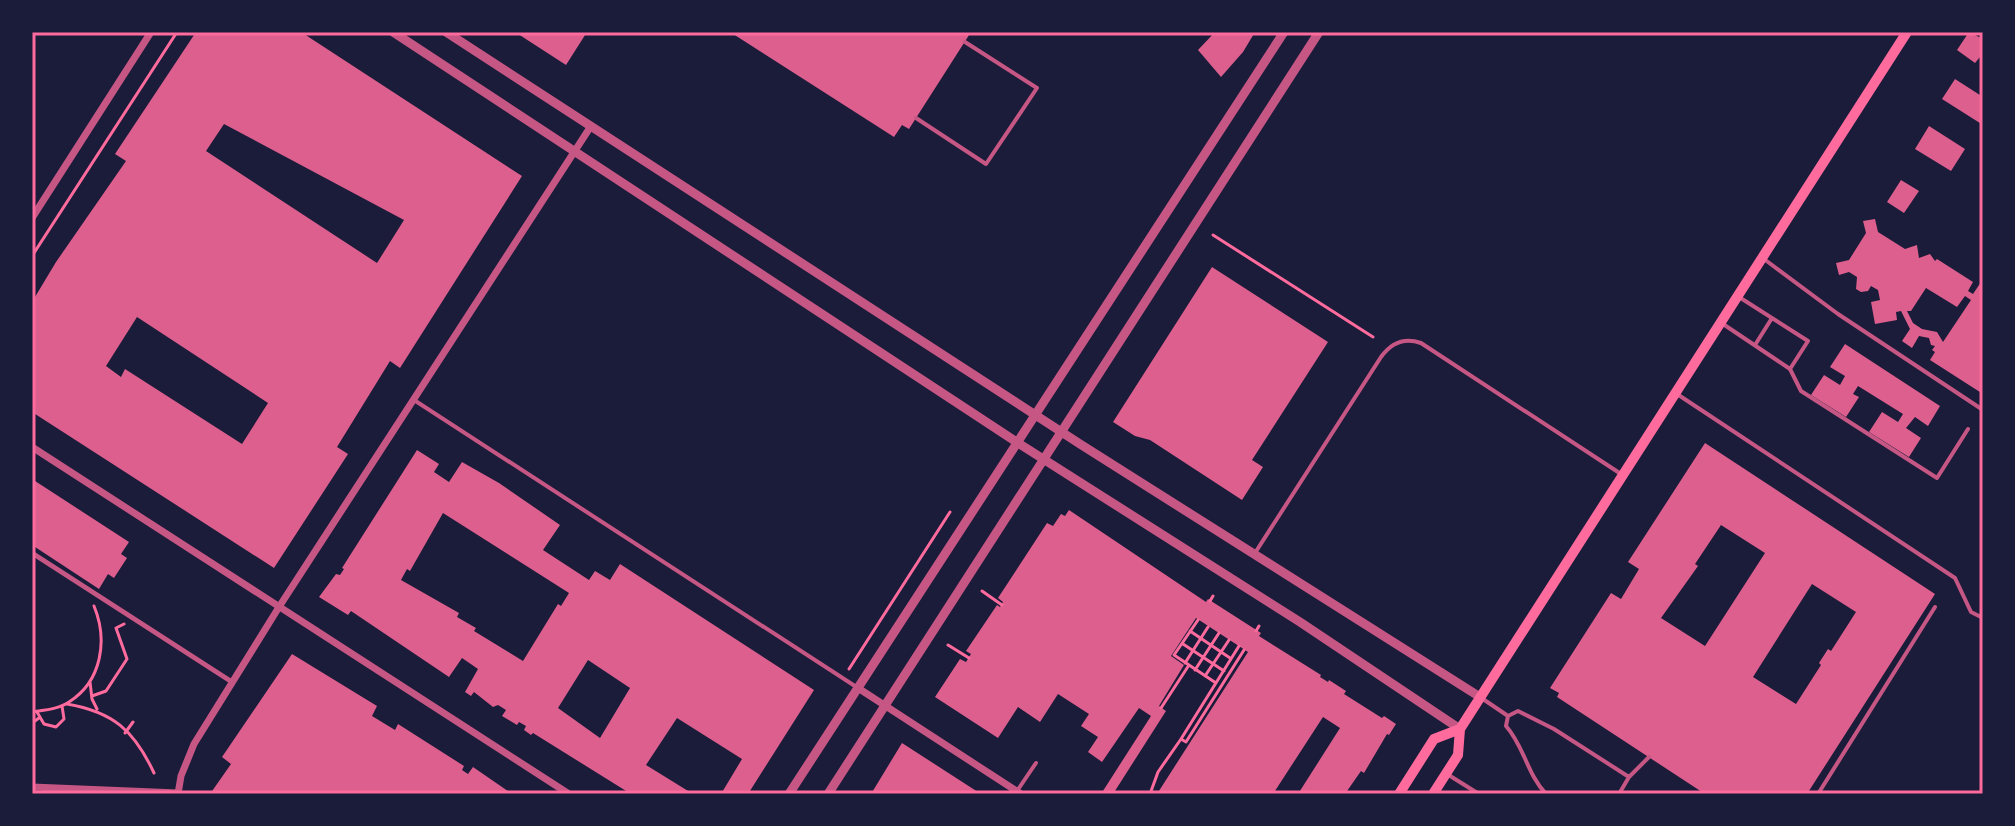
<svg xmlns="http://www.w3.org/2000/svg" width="2015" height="826" font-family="Mulish,sans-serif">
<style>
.building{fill:#dd5f8e;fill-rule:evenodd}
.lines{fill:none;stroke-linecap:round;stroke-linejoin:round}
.path{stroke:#ff6b9d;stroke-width:3}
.service{stroke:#c65784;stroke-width:4}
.pedestrian{stroke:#c65784;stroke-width:5}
.minor{stroke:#c65784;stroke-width:7}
.tertiary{stroke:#c65784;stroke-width:9}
.secondary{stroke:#ff6b9d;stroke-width:10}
.neatline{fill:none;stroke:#ff6b9d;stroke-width:3}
</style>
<rect width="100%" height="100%" fill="#1b1b3a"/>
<!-- building -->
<path class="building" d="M196 32H301L522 176 400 368 390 361 382 374 337 447 348 454 274 568 32 412V302L56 262 126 161 115 154ZM224 124 404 220 377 263 206 151ZM137 317 268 403 242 444 125 369 121 377 106 366Z
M515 32H587L566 65Z
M730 32H971L909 129 902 125 894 137Z
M1215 32H1255L1243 52 1221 77 1198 50Z
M1969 32 1983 39V59L1980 57 1975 63 1957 50Z
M1955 79 1983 97V125L1942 99Z
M1929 126 1965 149 1951 171 1915 149Z
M1901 180 1919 191 1904 213 1887 202Z
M1875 219 1878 232 1905 249 1917 245 1919 258 1930 254 1935 261 1937 259 1973 282 1968 291 1973 294 1983 279V394L1930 360 1935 352 1932 350 1935 346 1931 345 1929 338 1919 336 1912 348 1902 341 1910 329 1901 311 1896 312 1897 320 1875 324 1871 302 1880 300 1878 290 1871 286 1868 291 1861 292 1856 289 1857 277 1849 272 1839 275 1836 263 1849 260 1866 233 1863 221ZM1926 288 1957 307 1965 296 1971 300 1943 342 1937 332 1922 329 1913 323 1907 311H1911Z
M1212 267 1328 342 1252 460 1263 467 1242 500 1150 440 1135 436 1113 422Z
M1845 344 1940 406 1928 426 1915 417 1906 428 1921 438 1909 457 1869 432 1882 412 1898 422 1903 414 1858 386 1853 394 1859 397 1846 417 1811 395 1824 375 1840 385 1845 376 1830 367Z
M1705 443 1935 594 1807 794H1705L1557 697 1559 693 1550 688 1611 593 1621 599 1639 569 1628 562ZM1721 525 1765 553 1705 646 1661 618 1698 566 1695 564ZM1812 584 1856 612 1831 651 1828 649 1819 663 1821 665 1796 704 1753 677Z
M417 450 439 464 434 472 449 482 462 462 499 483 560 525 543 550 589 580 595 571 610 580 620 564 814 690 748 794H721L742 759 677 718 646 765 693 794H631L533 733 531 735 524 730 526 726 519 722 517 725 502 716 506 710 498 705 493 707 474 692 471 696 465 692 478 669 462 658 449 677 351 611 348 615 319 597 336 574 340 575 344 569 342 568ZM443 513 569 593 561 606 558 604 523 661 474 631 476 628 457 617 459 613 401 580 407 569 410 571ZM588 660 630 688 600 738 558 708Z
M32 479 129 542 121 554 127 558 114 578 108 574 99 589 32 545Z
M1069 510 1206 602 1208 599 1261 633 1259 636 1321 675 1320 677 1328 682 1329 680 1346 691 1344 694 1382 718 1384 716 1396 724 1389 735 1387 734 1364 773 1361 771 1345 794H1298L1340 728 1323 717 1273 794H1157L1248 652 1196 618 1171 656 1184 665 1159 706 1166 711 1113 794H1101L1151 716 1139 708 1102 762 1088 752 1098 737 1081 726 1089 714 1058 694 1040 722 1018 707 998 738 935 697 960 659 966 662 971 654 966 651 997 605 1000 607 1003 602 998 598 1047 523 1053 526 1061 514 1065 516Z
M292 654 377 706 372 716 395 730 398 724 464 766 462 770 468 774 473 767 512 794H210L231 764 222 757Z
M902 743 981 794H871Z"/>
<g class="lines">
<!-- path -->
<path class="path" d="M1213 235 1373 337
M32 256 177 32
M982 591 1002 605
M1210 601 1213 596
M1190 631 1230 658
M1256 631 1259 626
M1183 644 1224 671
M948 645 969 658
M1185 663 1208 627
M1189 665 1216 683
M849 669 950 512
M1195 670 1219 633
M1205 676 1229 640
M90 682 92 699 97 709
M92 696 106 691 127 659 116 628 124 624
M67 704C113 712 134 730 154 773
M1161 708 1189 665 1174 655 1198 620
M32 712C44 710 59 709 69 702 102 681 108 640 94 606
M37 712 44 724 56 727 64 719 62 706
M32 723 39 718
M125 733 133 722
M1181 739 1239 646
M1150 794 1158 772 1181 739 1186 742 1244 650"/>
<!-- service -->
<path class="service" d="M916 118 986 164 1037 88 965 42
M1764 259 1838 314 1983 410
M1723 324 1790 369 1808 341 1739 297
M1755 345 1772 318
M1790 369 1801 391 1937 478 1968 429
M1677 394 1955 578 1971 612 1983 618
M414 400 858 688
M1255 553 1381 357C1391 343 1404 337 1421 343L1621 474
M1480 697 1508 716
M1508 716 1518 711 1554 729 1629 777
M1508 716 1506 726C1524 746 1527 774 1546 794
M1447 774 1479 794
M1017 791 1036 763
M1619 794 1629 777 1649 757
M1818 794 1935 607"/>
<!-- pedestrian -->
<path class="pedestrian" d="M32 553 232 682"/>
<!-- minor -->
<path class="minor" d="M32 218 151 32
M32 447 569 794
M858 688 1021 794
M32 787 178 793
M178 794 181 776 194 744 279 607 591 126"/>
<!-- tertiary -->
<path class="tertiary" d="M393 32 1018 443 1300 622 1460 729
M446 32 1080 444 1480 697
M789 794 1284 32
M828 794 1319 32"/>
<!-- secondary -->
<path class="secondary" d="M1399 794 1434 739 1460 729
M1433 794 1458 755 1460 729 1907 32"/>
</g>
<!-- border -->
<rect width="2015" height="826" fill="none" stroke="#1b1b3a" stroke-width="68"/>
<rect x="34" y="34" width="1947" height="758" class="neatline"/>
</svg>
